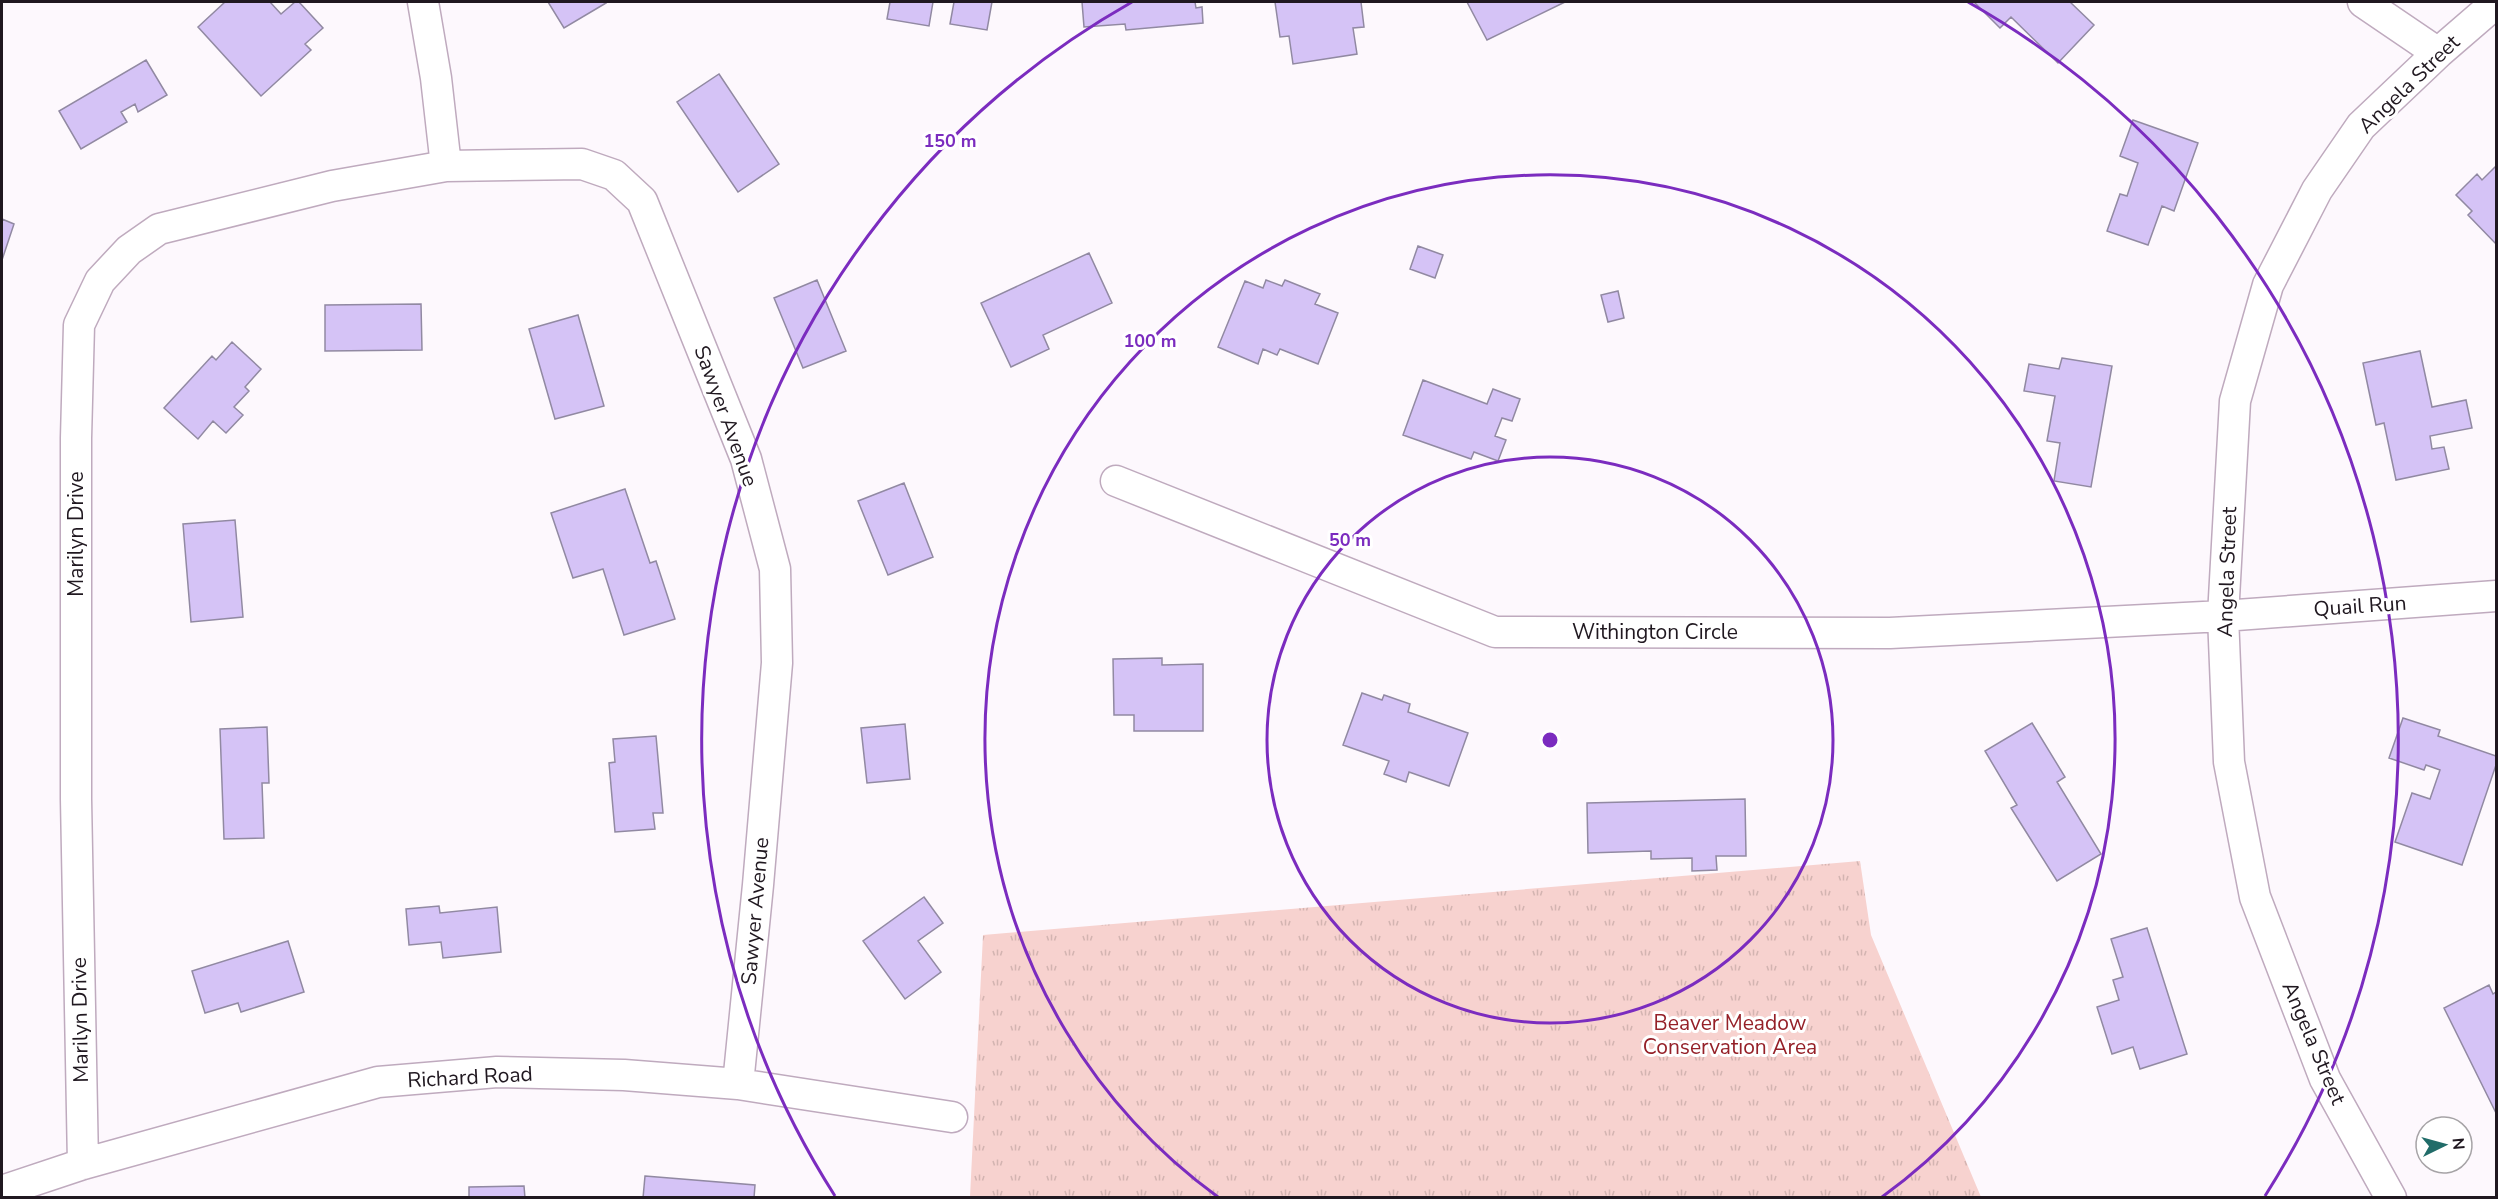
<svg xmlns="http://www.w3.org/2000/svg" width="2498" height="1199" font-family="'Nunito Sans',sans-serif">
<style>
.park{fill:url(#park-tufts)}
.building{fill:#d5c3f6;stroke:#9189a2;stroke-width:1.5}
.lines{fill:none;stroke-linecap:round;stroke-linejoin:round}
.street-casing{stroke:#bfaabe;stroke-width:33}
.street{stroke:#fff;stroke-width:30}
.ring{fill:none;stroke:#7b2cbf;stroke-width:3}
.labels{text-anchor:middle;stroke-width:6;stroke-linejoin:round;paint-order:stroke}
.street-label{font-size:21px;fill:#201820;stroke:#fff}
.park-label{font-size:21px;fill:#952028;stroke:#fff}
.centre{fill:#7b2cbf;stroke:#fff;stroke-width:3}
.ring-label{font-size:18px;text-anchor:middle;font-weight:bold;fill:#7b2cbf;stroke:#fff;stroke-width:6;stroke-linejoin:round;paint-order:stroke}
</style>
<defs>
<pattern id="park-tufts" width="24" height="20" patternUnits="userSpaceOnUse" patternTransform="scale(1.5)"><rect width="24" height="20" fill="#f7d2cf"/><path d="M3 7l-1-3M5 7V3M7 7l1-3M15 17l-1-3M17 17v-4M19 17l1-3" fill="none" stroke="#d3b4b1"/></pattern>
</defs>
<rect width="100%" height="100%" fill="#fdf8fd"/>
<!-- park -->
<path class="park" d="M1860 861 1871 935 1981 1197H970L983 935Z"/>
<!-- building -->
<path class="building" d="M225 2H270L281 14 295 2H299L323 28 305 44 311 50 261 96 198 27Z
M548 2H605L606 3 564 28Z
M890 2H933L929 26 887 19Z
M954 2H992L987 30 950 24Z
M1082 2H1195L1196 8 1202 7 1203 23 1126 30 1125 24 1084 27Z
M1275 2H1361L1364 27 1353 28 1357 54 1293 64 1289 36 1280 37Z
M1467 2H1565L1487 40Z
M1974 2H2070L2094 25 2058 63 2011 17 2000 28Z
M146 60 167 95 138 112 135 104 121 112 127 122 81 149 59 111Z
M719 74 779 164 738 192 677 102Z
M2133 120 2198 143 2174 211 2162 206 2148 245 2107 231 2120 194 2127 196 2138 163 2120 156Z
M2496 166V244L2468 215 2472 211 2456 195 2477 174 2482 180Z
M2 219 14 224 2 260Z
M1418 246 1443 255 1435 278 1410 269Z
M1089 253 1112 303 1043 335 1049 349 1011 367 981 303Z
M817 280 846 351 803 368 774 298Z
M1266 280 1282 286 1285 280 1320 294 1315 304 1338 313 1318 364 1280 349 1277 355 1263 349 1258 364 1218 347 1245 281 1263 288Z
M1618 291 1624 318 1608 322 1601 295Z
M421 304 422 350 325 351V305Z
M578 315 604 406 555 419 529 329Z
M232 342 261 369 245 387 249 391 234 407 243 415 226 433 213 421 198 439 164 408 212 356 216 360Z
M2420 351 2432 407 2466 400 2472 428 2430 436 2432 449 2444 447 2449 469 2396 480 2384 423 2376 425 2363 363Z
M2062 358 2112 366 2091 487 2054 481 2060 443 2047 441 2055 396 2024 391 2029 364 2059 369Z
M1423 380 1487 404 1493 389 1520 399 1512 421 1502 418 1495 436 1506 440 1498 461 1474 452 1471 459 1403 435Z
M904 483 933 557 888 575 858 501Z
M625 489 650 563 656 561 675 619 624 635 603 569 573 578 551 513Z
M235 520 243 617 191 622 183 524Z
M1162 658V665L1203 664V731H1134V715H1114L1113 659Z
M1362 693 1382 700 1384 695 1410 704 1408 712 1468 733 1449 786 1409 772 1406 782 1384 774 1389 761 1343 745Z
M2403 718 2440 730 2438 736 2496 756V765L2462 865 2395 842 2412 793 2430 799 2440 770 2426 765 2424 770 2389 758Z
M2032 723 2065 777 2057 782 2101 854 2057 881 2011 808 2017 805 1985 751Z
M905 724 910 779 867 783 861 728Z
M267 727 269 783H262L264 838 224 839 220 729Z
M656 736 663 813H653L655 829 615 832 609 763 615 762 613 739Z
M1745 799 1746 856H1716L1717 870 1692 871V858L1651 859V851L1588 853 1587 803Z
M924 897 943 923 918 941 941 972 905 999 863 941Z
M439 906 440 913 497 907 501 952 443 958 441 942 409 945 406 909Z
M2147 928 2187 1054 2140 1069 2133 1047 2112 1054 2097 1007 2119 1000 2113 980 2123 977 2111 939Z
M288 941 304 992 241 1012 238 1003 205 1013 192 971Z
M2489 985 2493 994 2496 992V1113L2444 1008Z
M645 1176 755 1185 754 1198H643Z
M524 1186 525 1198H469V1187Z"/>
<g class="lines">
<defs>
<path id="street" d="M423 2 436 78 446 166 582 164 614 175 642 201 746 459 775 569 777 663 758 885 738 1084
M2363 2 2438 53
M1116 481 1495 632 1890 633 2223 616 2496 596
M83 1164 76 799V438L79 325 100 281 129 250 159 229 332 186 446 166
M2 1191 83 1164 378 1082 497 1072 624 1075 738 1084 952 1117
M2391 1198 2325 1079 2255 897 2229 762 2223 616 2235 401 2268 285 2317 190 2361 126 2438 53 2496 3"/>
</defs>
<!-- street casing -->
<use href="#street" class="street-casing"/>
<!-- street -->
<use href="#street" class="street"/>
</g>
<!-- distance rings -->
<g class="ring">
<circle cx="1550" cy="740" r="283"/>
<path d="M1218 1197A565 565 0 1 1 1882 1197"/>
<path d="M835 1196A848 848 0 0 1 1132 2M1968 2A848 848 0 0 1 2265 1196"/>
</g>
<g class="labels">
<!-- street labels -->
<g class="street-label">
<text transform="translate(2409 84) rotate(-44)" y="7">Angela Street</text>
<text transform="translate(726 416) rotate(70)" y="7">Sawyer Avenue</text>
<text transform="translate(76 534) rotate(-90)" y="7">Marilyn Drive</text>
<text transform="translate(2227 572) rotate(-88)" y="7">Angela Street</text>
<text transform="translate(2360 606) rotate(-4)" y="7">Quail Run</text>
<text x="1655" y="639">Withington Circle</text>
<text transform="translate(755 911) rotate(-85)" y="7">Sawyer Avenue</text>
<text transform="translate(80 1020) rotate(-91)" y="7">Marilyn Drive</text>
<text transform="translate(2314 1043) rotate(67)" y="7">Angela Street</text>
<text transform="translate(470 1077) rotate(-3)" y="7">Richard Road</text>
</g>
<!-- park labels -->
<g class="park-label">
<text x="1730" y="1030">Beaver Meadow<tspan x="1730" dy="24">Conservation Area</tspan></text>
</g>
</g>
<circle cx="1550" cy="740" r="9" class="centre"/>
<g class="ring-label">
<text x="950" y="147">150 m</text>
<text x="1150" y="347">100 m</text>
<text x="1350" y="546">50 m</text>
</g>
<!-- border -->
<rect width="2498" height="1199" fill="none" stroke="#201820" stroke-width="6"/>
<!-- north arrow -->
<g transform="translate(2444 1145) rotate(85)"><circle r="28" fill="#ffffff" stroke="#a6a3a6" stroke-width="1.5"/>
<path d="M0-4.5L10 22L0 15L-10 22Z" fill="#216c69"/>
<text y="-9" font-size="16" font-weight="bold" text-anchor="middle" fill="#201820">N</text>
</g>
</svg>
